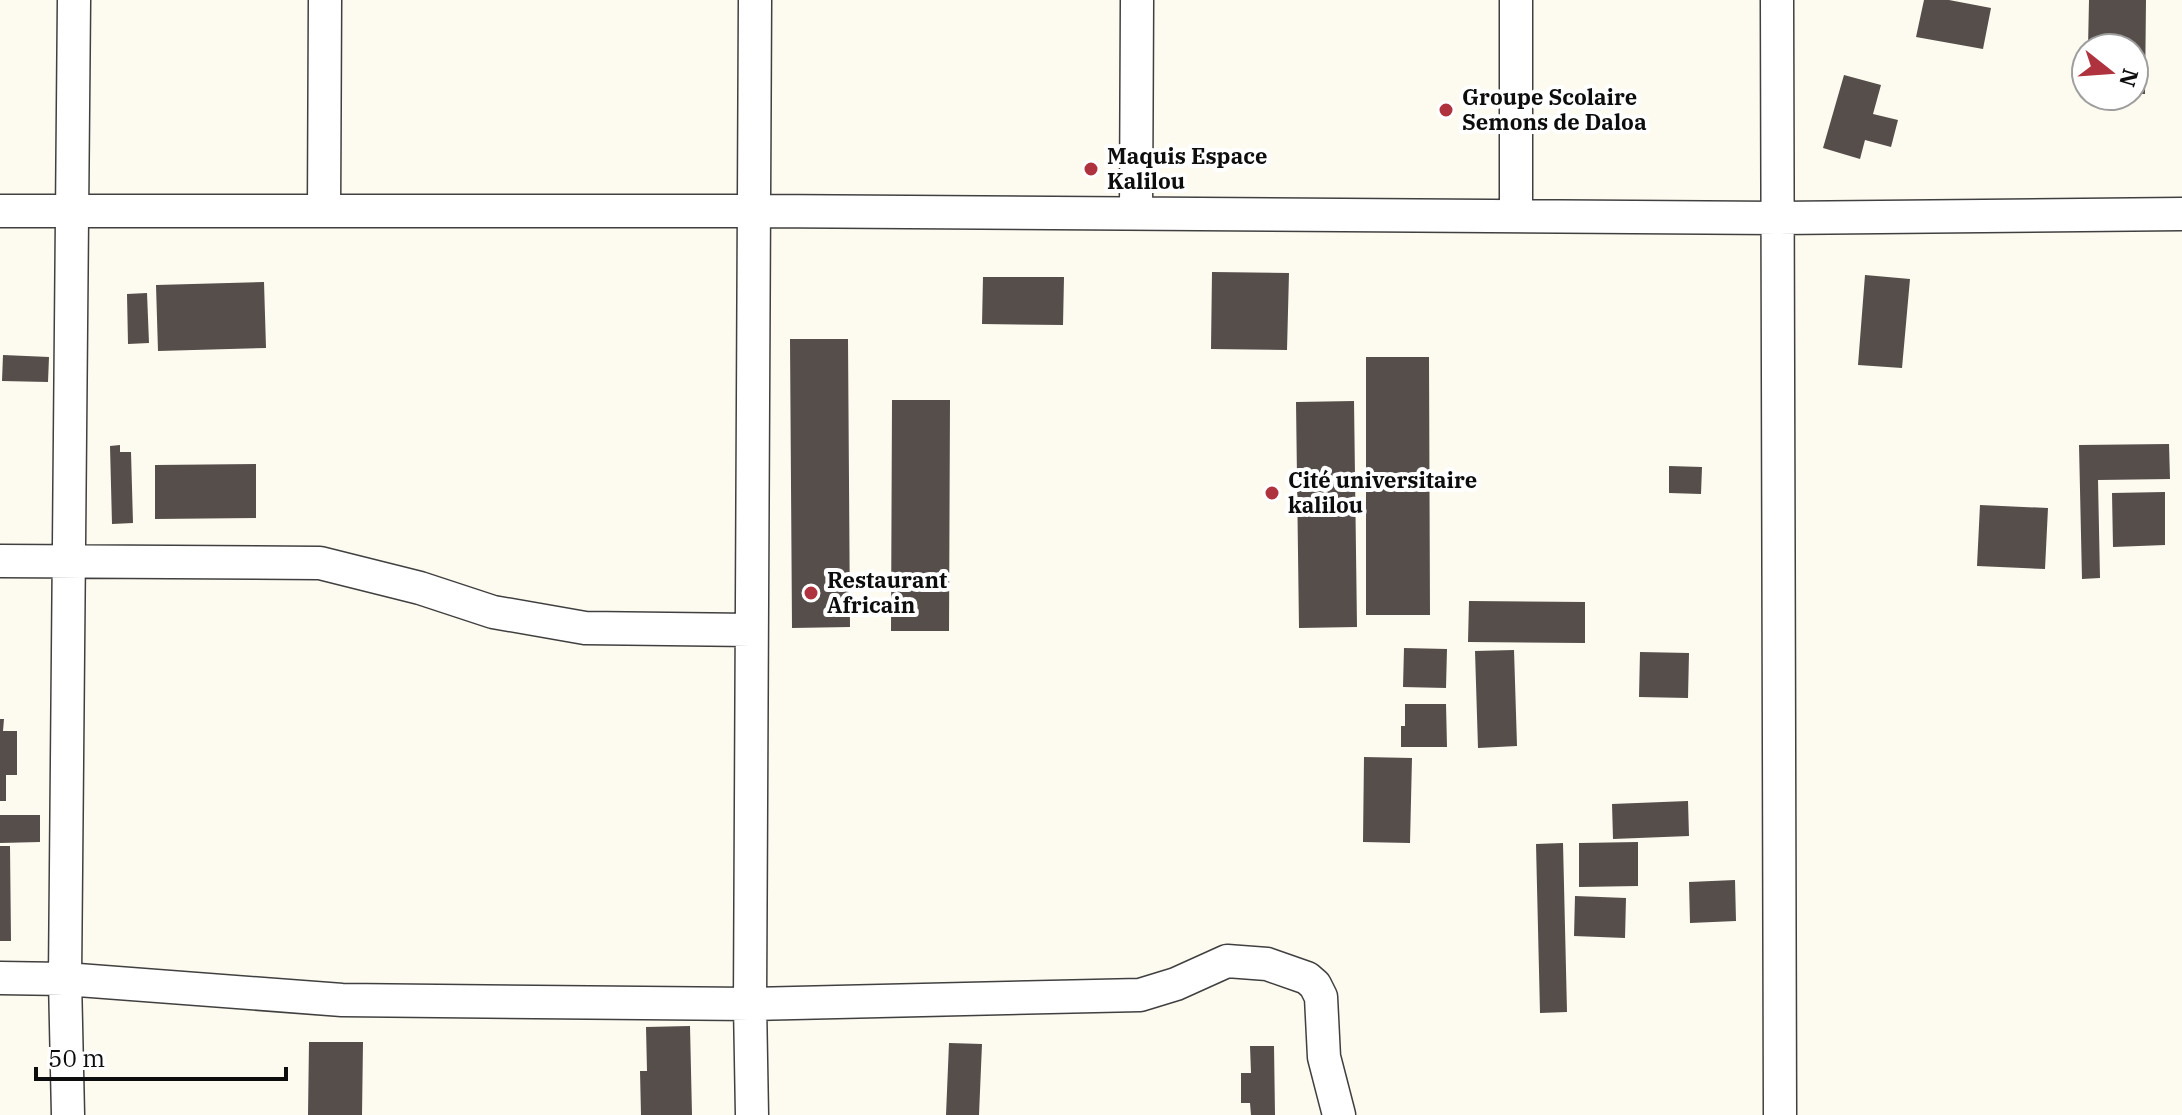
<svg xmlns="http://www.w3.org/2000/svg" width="2182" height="1115" font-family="'IBM Plex Serif',serif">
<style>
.building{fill:#554e4b}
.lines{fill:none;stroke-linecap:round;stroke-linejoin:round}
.minor-casing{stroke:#404040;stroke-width:35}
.minor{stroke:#fff;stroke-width:32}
.poi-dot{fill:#af333e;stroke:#fff;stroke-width:3}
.labels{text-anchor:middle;stroke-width:8;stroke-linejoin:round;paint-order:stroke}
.poi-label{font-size:22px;font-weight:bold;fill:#0d0d0d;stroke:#fff;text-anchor:start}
</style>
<rect width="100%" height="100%" fill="#fdfaef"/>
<!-- building -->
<path class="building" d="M1924 0H1949L1991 8 1983 49 1916 37Z
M2089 0H2146L2145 94H2134V48H2088Z
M1844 75 1881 85 1873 114 1898 120 1891 147 1865 140 1860 159 1823 148Z
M1212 272 1289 273 1287 350 1211 349Z
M1865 275 1910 279 1902 368 1858 365Z
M983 277H1064L1063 325 982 324Z
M264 282 266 348 158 351 156 285Z
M147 293 149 343 128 344 127 294Z
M790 339H848L850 627 792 628Z
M3 355 49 357 48 382 2 381Z
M1366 357H1429L1430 615H1366Z
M892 400H950L949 631H891Z
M1354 401 1357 627 1299 628 1296 402Z
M2169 444 2170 479 2098 480 2100 578 2082 579 2079 445Z
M120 445V452H131L133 523 112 524 110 446Z
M256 464V518L155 519V465Z
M1669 466 1702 467 1701 494 1669 493Z
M2165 492V545L2113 547 2112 493Z
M1980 505 2048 508 2045 569 1977 566Z
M1469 601 1585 602V643L1468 642Z
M1404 648 1447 649 1446 688 1403 687Z
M1514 650 1517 746 1478 748 1475 651Z
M1640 652 1689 653 1688 698 1639 697Z
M1405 704H1446L1447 747H1401V726H1405Z
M0 719H4L3 731H17V775H6V801H0Z
M1364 757 1412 758 1410 843 1363 842Z
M1688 801 1689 836 1613 839 1612 804Z
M0 815H40V842L0 843Z
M1638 842V886L1579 887V843Z
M1563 843 1567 1012 1540 1013 1536 844Z
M0 846H10L11 941H0Z
M1735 880 1736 921 1690 923 1689 882Z
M1575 896 1626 898 1625 938 1574 936Z
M690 1026 692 1115H641L640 1071H647L646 1027Z
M309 1042H363L362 1115H308Z
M949 1043 982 1044 979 1115H946Z
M1250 1046H1274L1275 1115H1251L1250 1103H1241V1073H1251Z"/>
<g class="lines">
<defs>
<path id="minor" d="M1777 0 1780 1115
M0 211H753L1778 218 2182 214
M324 211 325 0
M1136 213 1137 0
M1516 216V0
M0 561 320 563 420 588 493 612 585 628 751 630
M0 978 65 979 342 1000 750 1004 1140 995 1176 984 1227 961 1267 964 1307 978 1315 985 1321 997 1324 1057 1339 1115
M68 1115 65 979 74 0
M752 1115 750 1004 755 0"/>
</defs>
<!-- minor casing -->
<use href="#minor" class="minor-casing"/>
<!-- minor -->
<use href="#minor" class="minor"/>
</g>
<!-- markers -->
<g class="poi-dot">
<circle cx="1446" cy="110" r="8"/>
<circle cx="1091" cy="169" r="8"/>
<circle cx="1272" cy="493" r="8"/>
<circle cx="811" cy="593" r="8"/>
</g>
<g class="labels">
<!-- poi labels -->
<g class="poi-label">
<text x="1462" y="105">Groupe Scolaire<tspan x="1462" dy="25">Semons de Daloa</tspan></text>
<text x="1107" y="164">Maquis Espace<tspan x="1107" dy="25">Kalilou</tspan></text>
<text x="1288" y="488">Cité universitaire<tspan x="1288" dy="25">kalilou</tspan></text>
<text x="827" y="588">Restaurant<tspan x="827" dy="25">Africain</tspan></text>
</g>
</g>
<!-- north arrow -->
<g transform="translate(2110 72) rotate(107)"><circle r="38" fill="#ffffff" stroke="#9e9e9e" stroke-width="2"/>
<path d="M0-6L14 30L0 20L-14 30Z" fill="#af333e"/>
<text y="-12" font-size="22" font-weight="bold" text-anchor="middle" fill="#0d0d0d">N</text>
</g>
<!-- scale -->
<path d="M36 1067v12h250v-12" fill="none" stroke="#0d0d0d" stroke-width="4"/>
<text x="48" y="1067" font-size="24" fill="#0d0d0d" stroke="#ffffff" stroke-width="6" paint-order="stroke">50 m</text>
</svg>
